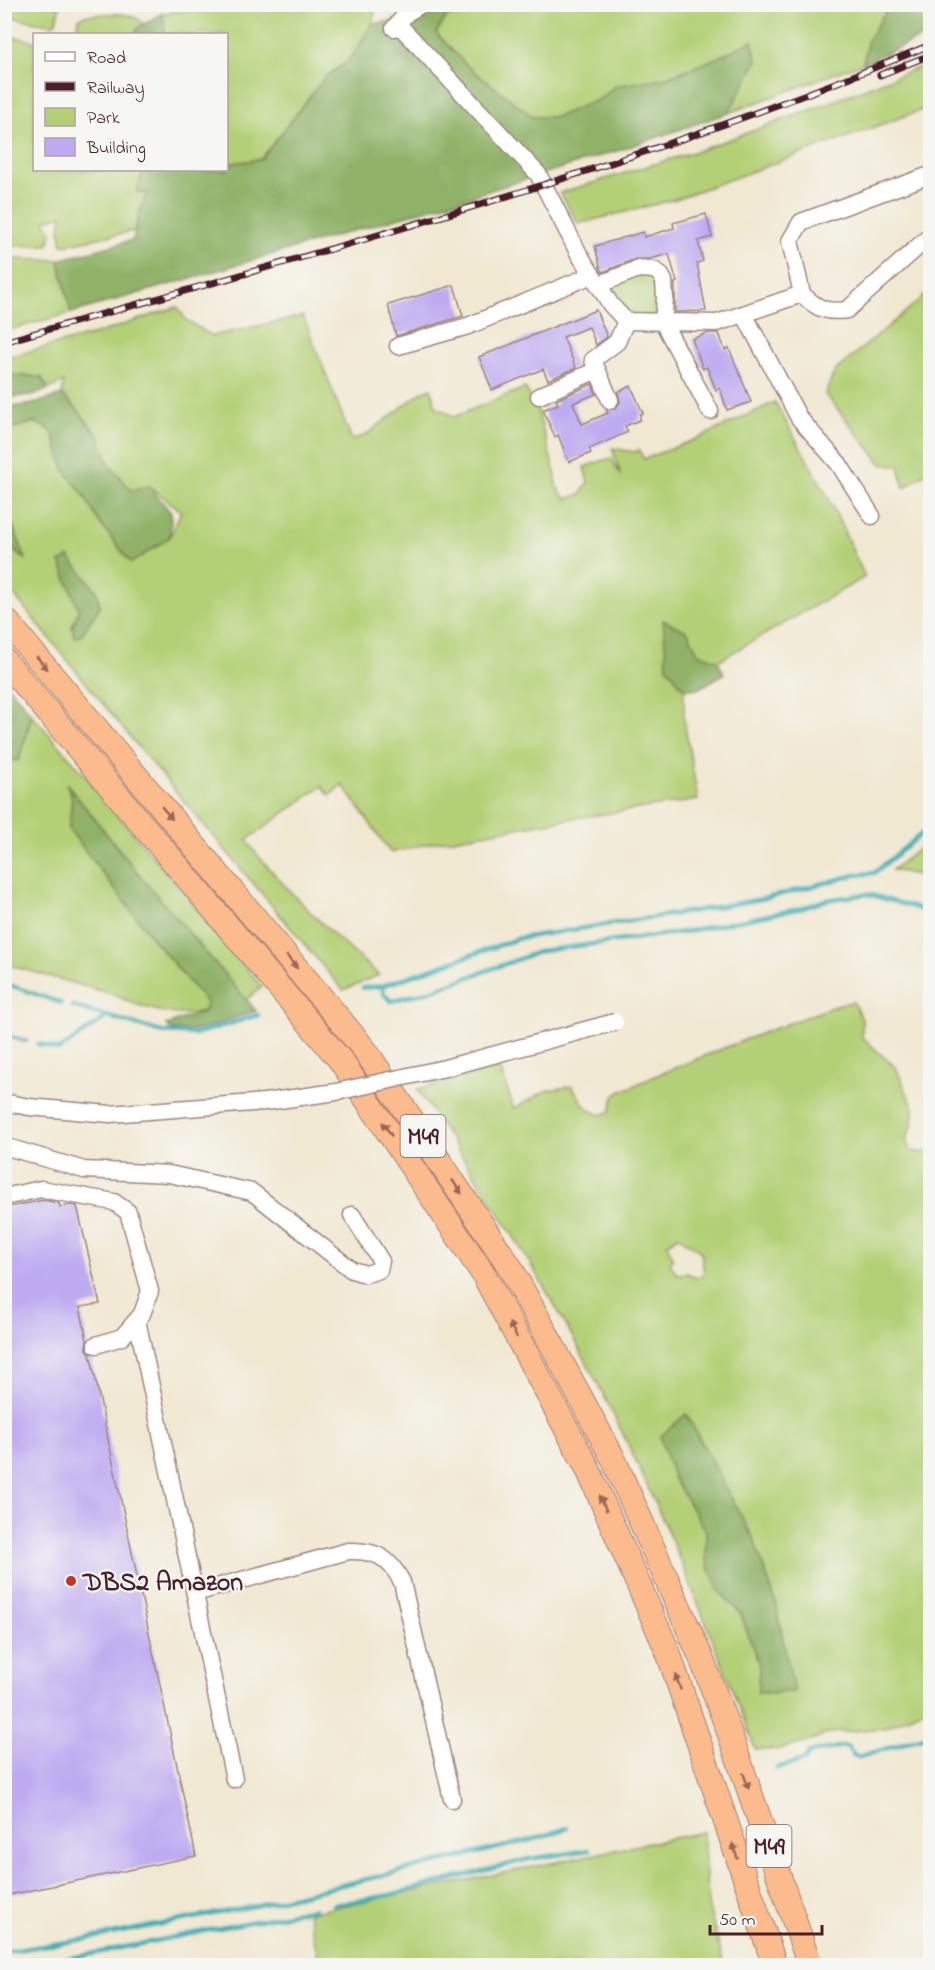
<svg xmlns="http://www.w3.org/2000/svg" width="935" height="1970" font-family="'Indie Flower',sans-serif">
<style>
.green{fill:#b4d076;stroke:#7f7850;stroke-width:1.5;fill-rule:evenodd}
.forest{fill:#8fb267;stroke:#6c6849;stroke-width:1.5}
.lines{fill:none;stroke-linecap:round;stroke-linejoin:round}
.stream{stroke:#3cadb5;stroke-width:4.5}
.building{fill:#beabf1}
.minor-casing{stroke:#9e847e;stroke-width:19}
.highway-casing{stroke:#9e847e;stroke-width:26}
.minor{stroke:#fff;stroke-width:16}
.highway{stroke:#fbbb8c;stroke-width:24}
.rail-casing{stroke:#4a1f2b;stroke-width:7}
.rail{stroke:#f6f6f2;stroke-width:4.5;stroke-dasharray:14;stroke-linecap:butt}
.minor-bridge-casing{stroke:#9e847e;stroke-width:19;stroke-linecap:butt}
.minor-bridge{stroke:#fff;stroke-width:16}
.oneway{fill:#9a6557}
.poi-dot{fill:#c8321e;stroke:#f6f6f2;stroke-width:2}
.labels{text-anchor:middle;stroke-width:4.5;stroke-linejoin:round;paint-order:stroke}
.shield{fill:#f6f6f2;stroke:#7e6067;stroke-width:1.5}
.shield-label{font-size:24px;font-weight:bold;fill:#4a1f2b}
.poi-label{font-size:26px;font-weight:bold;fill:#4a1f2b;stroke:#f6f6f2;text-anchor:start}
</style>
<rect width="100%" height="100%" fill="#f6f6f2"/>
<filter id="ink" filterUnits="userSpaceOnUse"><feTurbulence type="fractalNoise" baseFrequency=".0167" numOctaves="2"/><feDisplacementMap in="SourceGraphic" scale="12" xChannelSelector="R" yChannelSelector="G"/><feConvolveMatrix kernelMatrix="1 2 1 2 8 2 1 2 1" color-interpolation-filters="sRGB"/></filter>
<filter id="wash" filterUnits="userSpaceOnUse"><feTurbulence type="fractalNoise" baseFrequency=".008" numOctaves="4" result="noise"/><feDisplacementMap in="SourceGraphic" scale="24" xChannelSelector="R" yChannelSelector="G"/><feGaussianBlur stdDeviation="1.35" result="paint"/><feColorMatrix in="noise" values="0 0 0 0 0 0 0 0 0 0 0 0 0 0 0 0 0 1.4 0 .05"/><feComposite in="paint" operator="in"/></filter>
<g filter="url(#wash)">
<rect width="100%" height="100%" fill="#f1e8d2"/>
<!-- green -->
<path class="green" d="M4 5 5 4 60 5 56 22 53 25 5 16Z
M476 5H890L868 40 863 63 728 113 757 61 752 41 710 61 664 78 615 86 600 99 556 117H533L467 66 436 33 446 17Z
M376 7 372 24 358 48 346 63 326 76 261 159 227 164 226 34H165L163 13 196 10Z
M87 15C104 15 132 9 144 24L138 28 135 34H75L79 18Z
M4 35 34 41V170H143L137 192H147L134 231 62 245 60 231 62 215 45 220 52 233 48 245 5 246Z
M930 63V107L676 199 578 224 560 193 697 151 813 109Z
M5 259 59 260 71 313 5 331Z
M647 272 660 282V315L633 317 611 295 615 283Z
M930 291V470L904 488 899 465 882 464 825 394 835 371Z
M177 307 187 321 212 336 303 316 352 440 366 435 422 392 431 388 436 407 454 417 525 388 536 405 556 476V486L566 499 581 494 588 482 584 467 611 458 621 475 612 448 634 452 639 450 644 459 699 438 775 402 829 499 865 577 718 661 698 653 687 631 667 667 684 689V720L698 800 569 819 430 843 391 853 342 784 330 796 322 786 247 840C254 853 266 864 276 876 308 912 343 944 379 975L343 990 140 749 5 584 4 536 18 555 25 558 5 507V430L35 422 52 431 65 471 83 494 99 522 131 563 170 537 181 511 149 486 132 491 108 463 99 437 78 410 62 395 64 382 48 389 41 377 5 375 4 358 99 333ZM85 576 96 590 100 606 81 635 72 627 79 610Z
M32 715 78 767 262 987 246 1000 142 878 68 786 72 797 69 829 152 938 206 1002 205 1010C180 1021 139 1007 115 995L5 964V761L19 759Z
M930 840V877L892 870Z
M853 1002 862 1019V1037L896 1068 913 1107 912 1126 906 1140 911 1151 930 1153V1706L885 1728 829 1733 804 1743 775 1750 755 1749C703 1612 649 1476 578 1347 530 1258 474 1173 417 1089L500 1068 514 1109 545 1091 572 1086 586 1108 600 1115 610 1112 614 1097 618 1093 662 1073 747 1039 840 1004ZM678 1236 701 1252 704 1273 697 1278 687 1273 677 1274 670 1264 673 1258 667 1244ZM687 1415 754 1540 775 1600 793 1692 758 1693 759 1665 741 1614 720 1592 706 1560V1532Z
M703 1832 708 1905 724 1965H320L308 1913Z"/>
<!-- forest -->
<path class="forest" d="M433 5H476L446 17 436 33 467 66 533 117H556L600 99 615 86 664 78 710 61 752 41 757 61 728 113 626 148 459 200 71 313 59 260 133 240 139 213 147 193 137 192 143 170H226L227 164 261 159 326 76 346 63 358 48 372 24 393 21Z
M890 5H930V34L863 63 868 40Z
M163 13 165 34H135L138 28Z
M4 375 41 377 48 389 37 394 5 398Z
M62 395 78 410 99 437 108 463 132 491 149 486 171 513 170 537 131 563 99 522 83 494 65 471 52 431 35 422 5 430V408L33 404Z
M5 507 26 559C3 548 4 529 5 507Z
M69 557 96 590 100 606 81 636 74 637 72 627 79 610 60 562Z
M663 620 687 631 698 653 718 661 724 674 698 689H684L667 667Z
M5 682 32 715 19 760 5 761Z
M66 783 142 878 256 1011 198 1030H172L166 1025 205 1011 206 1002 152 938 69 829 72 797Z
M686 1414 754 1540 775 1600 794 1692 758 1693 759 1665 741 1614 719 1591 706 1560V1532L674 1479 660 1437Z"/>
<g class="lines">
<!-- stream -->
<path class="stream" d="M4 983 61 1003
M382 986 384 994 391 1001 430 991 541 951 684 932 803 908 826 900 868 894 930 912
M363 988 382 986 520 938 694 911 767 898 855 875 874 873 930 827
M72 1006 161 1032 196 1034 258 1015
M4 1035 26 1041
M38 1044 59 1050 108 1016
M777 1768 805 1760 809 1753 844 1746 848 1747 853 1755 859 1757 930 1735
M333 1905 390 1895 529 1859 589 1850
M4 1952 86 1939 254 1906 531 1840 567 1828
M31 1966 314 1909"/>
</g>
<g id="blocks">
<!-- building -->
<path class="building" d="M706 214 712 237 698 241 703 261 697 263 706 311 675 312V283L677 282 669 254 650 259H635L603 272 601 270 595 246 643 232 644 237 674 228 673 223Z
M454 285 463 316 396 336 388 305Z
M596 310 607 337 596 345 589 327 563 337 576 368 548 380 543 369 492 390 479 357Z
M708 333H719L725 350 729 348 751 402 727 410 720 388 716 390 707 367 703 369 692 339Z
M592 384 596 394 573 403 582 424 608 413 606 409H615L620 402 618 392 631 386 643 413 640 414V420L625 426 628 432 589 449 591 453 569 462 558 435 555 437 543 410 558 404 556 400Z
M44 1200 59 1203 60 1207 71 1205 77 1206 100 1304 80 1307 87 1340 86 1348 90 1353 196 1856 4 1896V1208Z"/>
</g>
</g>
<g filter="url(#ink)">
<use href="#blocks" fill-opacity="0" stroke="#9e847e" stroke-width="1.5"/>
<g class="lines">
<defs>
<path id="minor" d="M398 24 538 174 579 254 611 305 626 321 717 323 802 294 790 241 801 222 930 175
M394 28 407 13 422 4
M598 285 638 269 654 270 660 274 664 281 665 298 663 322 710 411
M802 294C817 309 827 313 847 310L930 236
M744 314 799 418 839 464 872 516
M398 346 468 326 592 275
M539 396 597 370
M610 400 593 360 617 342 626 321
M4 1102 29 1107 110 1114 265 1102
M4 1146 84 1170 169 1174 252 1192 352 1270 366 1274 379 1270 381 1261 352 1215
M4 1197 41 1189 114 1202 128 1212 150 1291 142 1314 122 1337 96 1345
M137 1320 234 1779
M195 1593 348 1551C376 1550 389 1557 402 1582L452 1799"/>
<path id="highway" d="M4 618 365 1050 510 1267 613 1458 700 1655 727 1726 810 1966
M4 660 341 1061 484 1275 587 1467 668 1652 775 1966"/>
</defs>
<!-- minor casing -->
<use href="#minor" class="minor-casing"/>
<!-- highway casing -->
<use href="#highway" class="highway-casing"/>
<!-- minor -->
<use href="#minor" class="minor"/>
<!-- highway -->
<use href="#highway" class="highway"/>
<defs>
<path id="rail" d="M880 75 930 55
M4 342C316 253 631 170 930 45"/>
</defs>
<!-- rail casing -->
<use href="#rail" class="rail-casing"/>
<!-- rail -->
<use href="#rail" class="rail"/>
<defs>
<path id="minor-bridge" d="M265 1102 336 1092 445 1068 615 1022"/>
</defs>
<!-- minor-bridge casing -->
<use href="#minor-bridge" class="minor-bridge-casing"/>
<!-- minor-bridge -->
<use href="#minor-bridge" class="minor-bridge"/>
</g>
<!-- one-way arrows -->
<defs><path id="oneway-solid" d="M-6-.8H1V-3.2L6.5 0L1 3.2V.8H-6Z" transform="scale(1.5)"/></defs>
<g class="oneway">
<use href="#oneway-solid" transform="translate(42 663) rotate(50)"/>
<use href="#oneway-solid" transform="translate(167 813) rotate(50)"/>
<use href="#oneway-solid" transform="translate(292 962) rotate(50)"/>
<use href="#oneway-solid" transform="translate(387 1129) rotate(-124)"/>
<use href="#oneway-solid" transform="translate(457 1187) rotate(56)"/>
<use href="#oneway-solid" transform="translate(513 1330) rotate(-118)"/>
<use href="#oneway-solid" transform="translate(603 1503) rotate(-114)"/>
<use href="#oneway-solid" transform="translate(678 1682) rotate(-109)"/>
<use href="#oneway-solid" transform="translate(746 1781) rotate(71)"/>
<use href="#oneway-solid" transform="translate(735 1851) rotate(-109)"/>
</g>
</g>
<!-- markers -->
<circle class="poi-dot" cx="71" cy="1581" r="6"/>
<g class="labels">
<!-- shield labels -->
<g class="shield">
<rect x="400.5" y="1115" width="45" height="42" rx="4.5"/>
<rect x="746.5" y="1825" width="45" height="42" rx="4.5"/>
</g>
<g class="shield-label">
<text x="423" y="1144">M49</text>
<text x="769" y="1854">M49</text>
</g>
<!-- poi labels -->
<g class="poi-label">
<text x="83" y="1590">DBS2 Amazon</text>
</g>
</g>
<!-- margin -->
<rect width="935" height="1970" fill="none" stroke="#f6f6f2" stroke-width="24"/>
<!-- legend -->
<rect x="33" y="33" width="195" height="138" fill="#f6f6f2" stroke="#b1a0a2" stroke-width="1.5"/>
<rect x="45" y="52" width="30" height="9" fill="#ffffff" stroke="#b1a0a2" stroke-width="1.5"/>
<text x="87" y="63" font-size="18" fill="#4a1f2b">Road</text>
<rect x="45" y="82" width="30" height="9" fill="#4a1f2b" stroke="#b1a0a2" stroke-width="1.5"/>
<text x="87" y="93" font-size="18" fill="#4a1f2b">Railway</text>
<rect x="45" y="108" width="30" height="18" fill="#b4d076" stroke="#b1a0a2" stroke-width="1.5"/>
<text x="87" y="123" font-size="18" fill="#4a1f2b">Park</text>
<rect x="45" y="138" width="30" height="18" fill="#beabf1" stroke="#b1a0a2" stroke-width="1.5"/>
<text x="87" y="153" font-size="18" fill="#4a1f2b">Building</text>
<!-- scale -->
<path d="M710 1925v9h112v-9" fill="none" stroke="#4a1f2b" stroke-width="3"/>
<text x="719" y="1925" font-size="18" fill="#4a1f2b" stroke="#f6f6f2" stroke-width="4.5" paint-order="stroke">50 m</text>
</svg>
